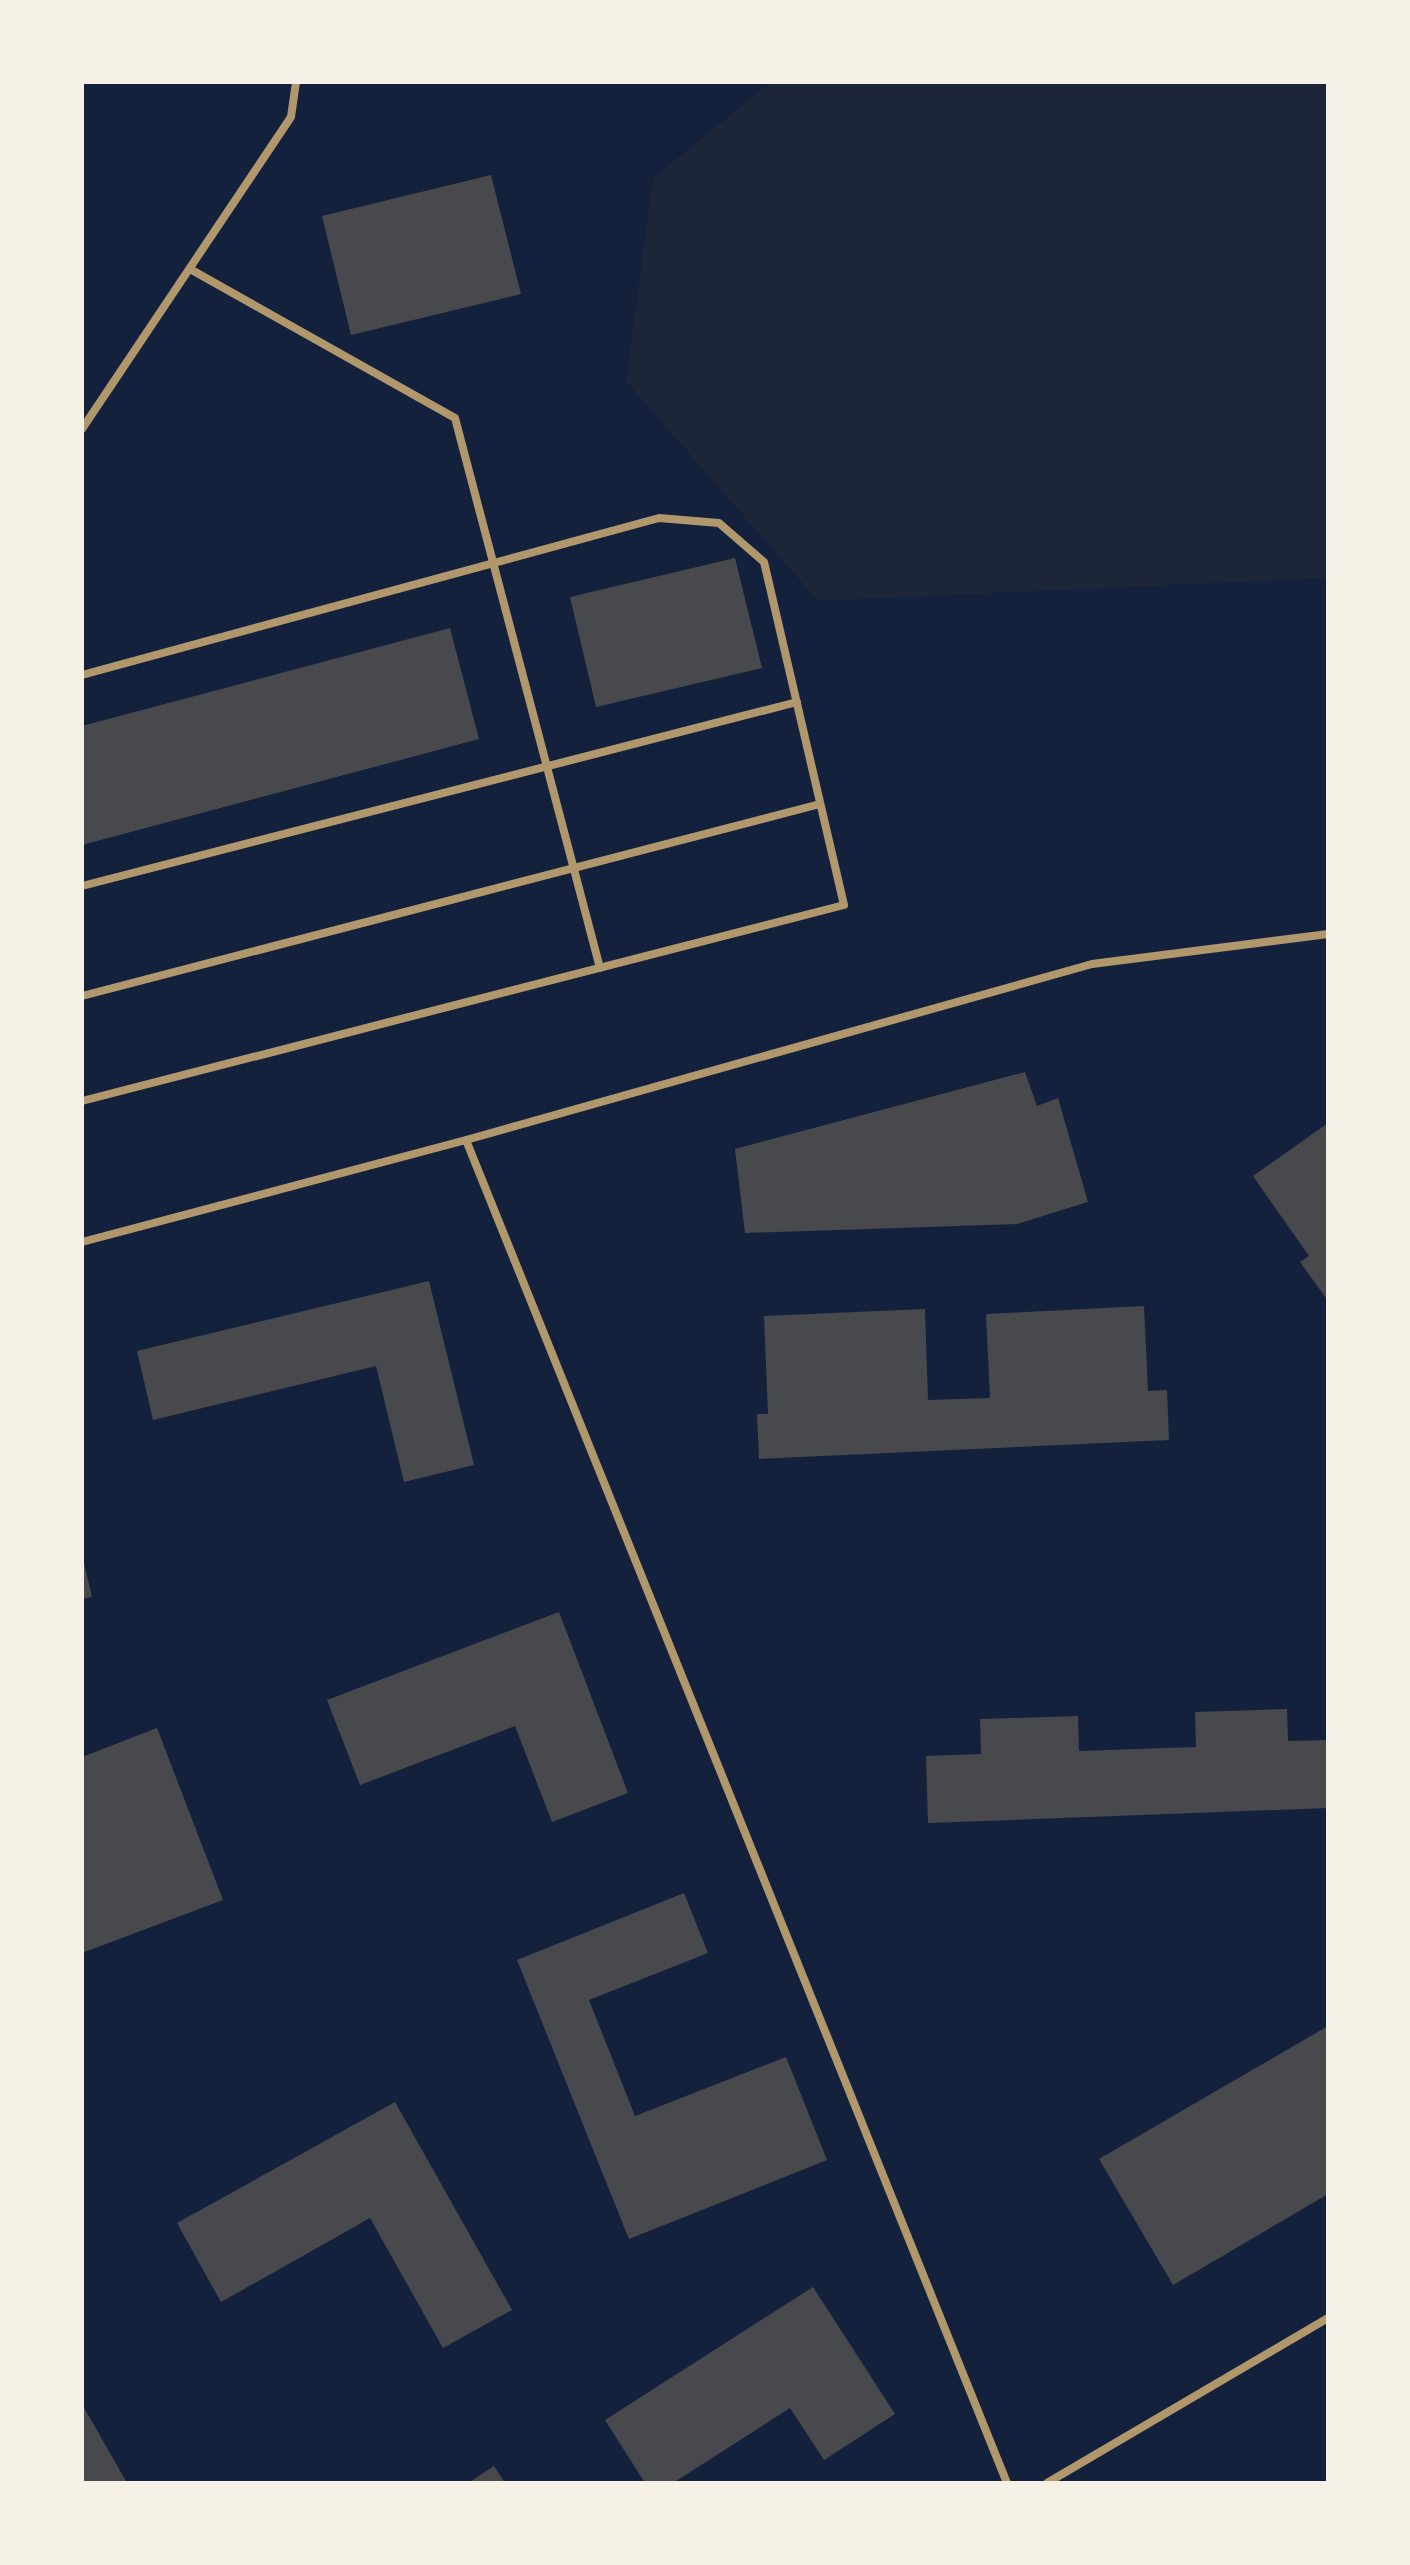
<svg xmlns="http://www.w3.org/2000/svg" width="1410" height="2565" font-family="'Work Sans',sans-serif">
<style>
.green{fill:#1d2539}
.building{fill:#48494c}
.lines{fill:none;stroke-linecap:round;stroke-linejoin:round}
.minor{stroke:#b1986c;stroke-width:8}
</style>
<rect width="100%" height="100%" fill="#14213d"/>
<!-- green -->
<path class="green" d="M771 82H1328V578L818 601 626 381 653 178Z"/>
<!-- building -->
<path class="building" d="M491 175 521 294 351 335 322 216Z
M735 558 762 668 596 707 570 597Z
M450 628 479 739 82 845V726Z
M1025 1072 1037 1106 1058 1098 1088 1202 1017 1224 745 1233 735 1149Z
M1328 1123V1296L1326 1298 1300 1262 1309 1256 1253 1176Z
M429 1281 474 1465 404 1482 376 1366 153 1420 137 1351Z
M1144 1306 1148 1391 1167 1390 1169 1440 759 1459 757 1414H768L764 1316 925 1309 928 1400 990 1398 986 1314Z
M83 1559 92 1597 82 1599V1560Z
M559 1612 628 1793 552 1822 515 1726 360 1785 327 1700Z
M1287 1709 1288 1741 1328 1740V1808L928 1823 926 1756 981 1754 980 1719 1078 1716 1079 1751 1196 1747 1195 1712Z
M157 1728 223 1900 82 1953V1757Z
M684 1893 708 1953 589 2000 635 2116 786 2057 827 2160 629 2239 517 1960Z
M1328 2026V2194L1173 2285 1099 2159Z
M395 2102 512 2310 443 2348 370 2218 221 2302 177 2223Z
M813 2287 895 2414 824 2460 790 2408 673 2483H645L605 2420Z
M82 2404 127 2483H82Z
M494 2466 505 2483H468Z"/>
<g class="lines">
<!-- minor -->
<path class="minor" d="M190 269 455 418 600 968
M82 429 291 117 296 82
M82 675 659 518 719 523 764 562 844 905 82 1101
M82 886 797 702
M82 996 820 804
M466 1140 1007 2483
M82 1242 466 1140 1092 964 1328 934
M1047 2483 1328 2318"/>
</g>
<!-- border -->
<rect width="1410" height="2565" fill="none" stroke="#f6f1e7" stroke-width="168"/>
</svg>
